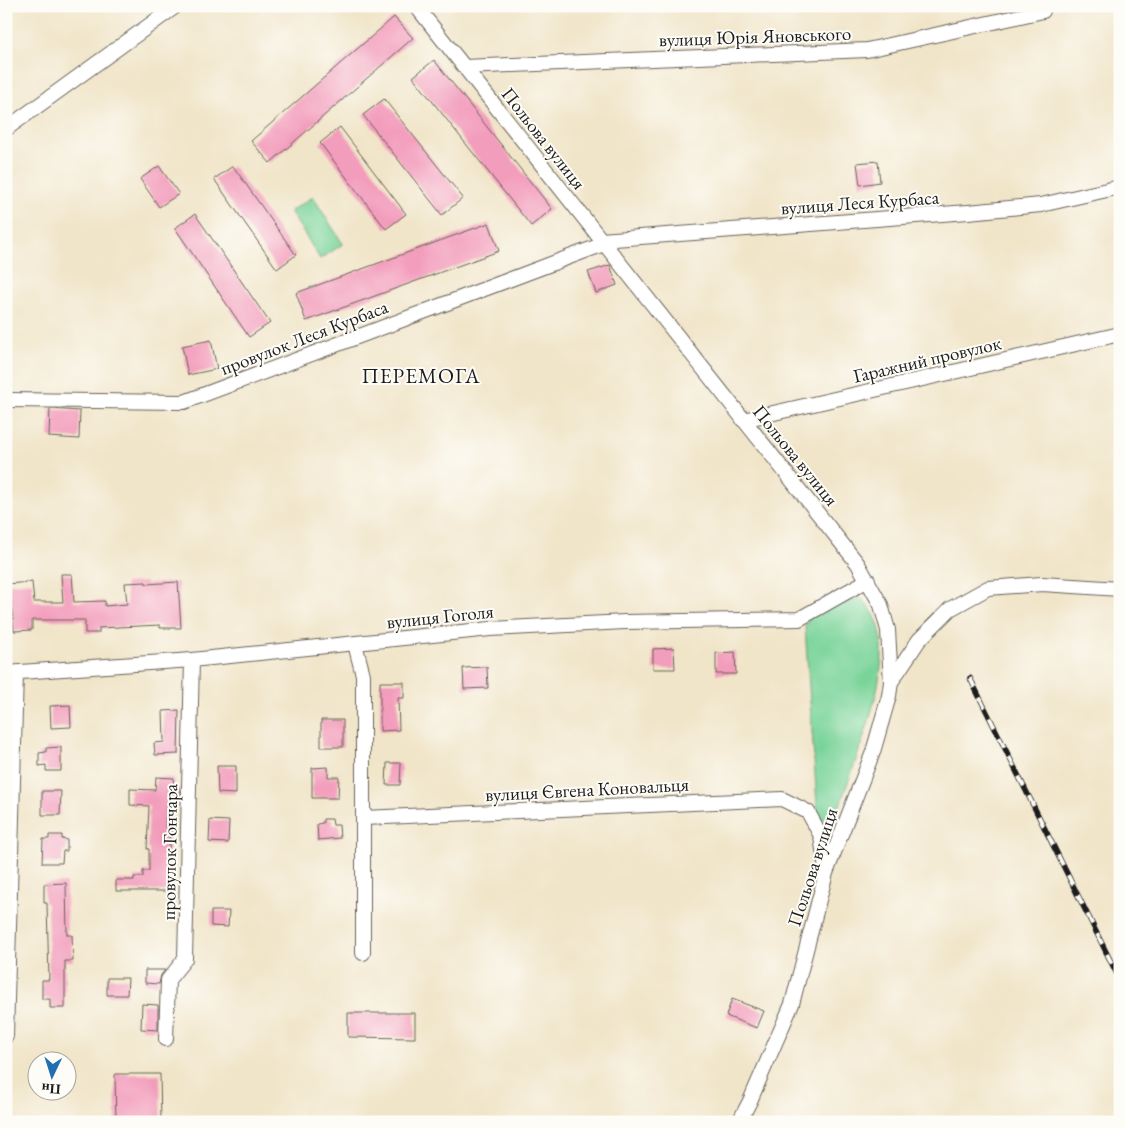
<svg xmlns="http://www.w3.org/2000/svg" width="1126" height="1128" font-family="'EB Garamond',serif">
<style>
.green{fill:#7ad49a;stroke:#4b785b}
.building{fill:#f39dbc}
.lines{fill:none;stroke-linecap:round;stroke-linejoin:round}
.minor-casing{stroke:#676259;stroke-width:16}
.minor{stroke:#fff;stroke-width:14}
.rail-casing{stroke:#1c1c1c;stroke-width:5.5}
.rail{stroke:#fdfcf7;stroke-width:4;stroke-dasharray:11;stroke-linecap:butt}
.labels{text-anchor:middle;stroke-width:4;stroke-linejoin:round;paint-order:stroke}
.street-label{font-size:19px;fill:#1c1c1c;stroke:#fdfcf7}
.quarter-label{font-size:21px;letter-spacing:1px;fill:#1c1c1c;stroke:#fdfcf7}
</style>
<rect width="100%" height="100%" fill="#fdfcf7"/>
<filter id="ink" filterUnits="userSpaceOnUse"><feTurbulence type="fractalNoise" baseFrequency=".02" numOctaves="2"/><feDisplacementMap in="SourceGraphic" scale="10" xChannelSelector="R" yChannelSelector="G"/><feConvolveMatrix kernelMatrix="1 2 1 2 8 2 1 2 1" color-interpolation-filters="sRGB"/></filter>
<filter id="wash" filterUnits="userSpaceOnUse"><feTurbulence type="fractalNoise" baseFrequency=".0096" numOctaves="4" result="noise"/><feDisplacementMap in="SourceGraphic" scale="20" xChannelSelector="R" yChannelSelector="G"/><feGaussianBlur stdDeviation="1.12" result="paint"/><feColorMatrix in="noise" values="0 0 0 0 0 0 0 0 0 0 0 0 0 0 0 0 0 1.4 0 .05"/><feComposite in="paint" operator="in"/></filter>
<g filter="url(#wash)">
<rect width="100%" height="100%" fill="#f1e5c9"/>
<!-- green -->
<path class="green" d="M313 197 343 244 320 259 290 211Z
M860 598C874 609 881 626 882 644 883 660 880 675 877 690 867 734 849 777 835 820L818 819 805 627 808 619 844 600Z"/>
<g id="blocks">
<!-- building -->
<path class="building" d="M394 17 413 38 270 163 251 141Z
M434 60 552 209 531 226 413 77Z
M384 99 463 198 442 215 363 115Z
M340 127 406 214 386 229 320 143Z
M878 161 880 182 860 185 857 163Z
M159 166 179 194 159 207 140 179Z
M233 166 296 255 277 269 214 179Z
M195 214 270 323 249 337 175 228Z
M489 223 499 251 306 321 296 293Z
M610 265 617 285 596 293 588 272Z
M211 340 217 369 188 375 182 346Z
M50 409 80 411 79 439 49 437Z
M61 574H72L74 602 105 601V606L127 604 125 583 146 582V584L178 582 181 628H160V625L99 628V633H85V620H32V630L14 631 11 601H6V584L32 582 34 602H63Z
M674 648 675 669H653V649Z
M735 652 736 674H716V653Z
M487 667 488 688 464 689 463 668Z
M380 682H404V698H398L399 730 380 731Z
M70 705 71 727 51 728 50 706Z
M179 710 178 754 155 755 154 743 164 742 163 711Z
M321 720H343V747H321Z
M61 747V771H46V765L39 766V753L46 752V748Z
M387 763H401L400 785H386Z
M217 766H236V794L218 793Z
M328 767V777H339L338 798H312V768Z
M156 777 174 778 173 787 180 788V797H177V809L166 808 165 827H170L169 850H167V891H116V880H134V877H143V871H149V849H147L149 806 130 805V789L155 790Z
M42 791H61L60 815H42Z
M323 819H332L333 825H339L340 838 318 840 317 824 323 823Z
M210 820 229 821 228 843 209 842Z
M49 835H62V839L67 840V851H63L62 863H42L43 839H49Z
M66 883 67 935H72L73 961H65V1008H50V999H42V980H49L47 903H44V884Z
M211 911H229L228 927 211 926Z
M145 970H165L161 975 159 984 145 983Z
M107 978H128L127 995H107Z
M732 999 764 1011 757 1028 726 1016Z
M142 1004 158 1005V1030L141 1029Z
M348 1013H415V1038L348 1037Z
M115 1074H160L161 1122H116Z"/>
</g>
</g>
<g filter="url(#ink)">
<use href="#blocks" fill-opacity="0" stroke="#676259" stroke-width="1"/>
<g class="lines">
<defs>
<path id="minor" d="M416 6 858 564 881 605 888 630 891 682 889 696 873 752 826 873 792 1004 750 1101 739 1122
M464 67 867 50 1043 11
M6 129 176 6
M601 240 968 212 1041 205 1120 187
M6 400 184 402 604 244
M743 420 1120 334
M355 644 363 675V953
M6 673 192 660 490 629 625 622 799 619 868 580
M891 682 919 640 950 609 988 588 1042 584 1120 589
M364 818 782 799 808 812 821 836 826 870
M6 1036 16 673
M166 1039 168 980 185 959 192 660"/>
</defs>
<!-- minor casing -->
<use href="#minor" class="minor-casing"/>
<!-- minor -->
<use href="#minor" class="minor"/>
<defs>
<path id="rail" d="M970 678 1120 980"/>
</defs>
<!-- rail casing -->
<use href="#rail" class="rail-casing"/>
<!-- rail -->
<use href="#rail" class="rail"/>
</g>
</g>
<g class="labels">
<!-- street labels -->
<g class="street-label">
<text transform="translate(755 36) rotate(-2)" y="7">вулиця Юрія Яновського</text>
<text transform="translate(544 138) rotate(52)" y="7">Польова вулиця</text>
<text transform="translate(860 202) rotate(-4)" y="7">вулиця Леся Курбаса</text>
<text transform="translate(304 337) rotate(-21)" y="7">провулок Леся Курбаса</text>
<text transform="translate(927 359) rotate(-13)" y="7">Гаражний провулок</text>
<text transform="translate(796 455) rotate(51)" y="7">Польова вулиця</text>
<text transform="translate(440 616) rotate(-6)" y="7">вулиця Гоголя</text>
<text transform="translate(587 789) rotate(-3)" y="7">вулиця Євгена Коновальця</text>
<text transform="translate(169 852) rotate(-89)" y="7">провулок Гончара</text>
<text transform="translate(812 867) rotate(-72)" y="7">Польова вулиця</text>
</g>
<!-- quarter labels -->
<g class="quarter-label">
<text x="421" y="383">ПЕРЕМОГА</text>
</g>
</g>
<!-- margin -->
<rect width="1126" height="1128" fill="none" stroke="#fdfcf7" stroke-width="25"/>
<!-- north arrow -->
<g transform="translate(52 1076) rotate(184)"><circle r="24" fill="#fdfcf7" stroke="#a3a29f"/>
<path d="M0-4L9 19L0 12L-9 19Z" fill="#1f6fb2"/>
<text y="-8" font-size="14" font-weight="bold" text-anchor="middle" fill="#1c1c1c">Пн</text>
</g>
</svg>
